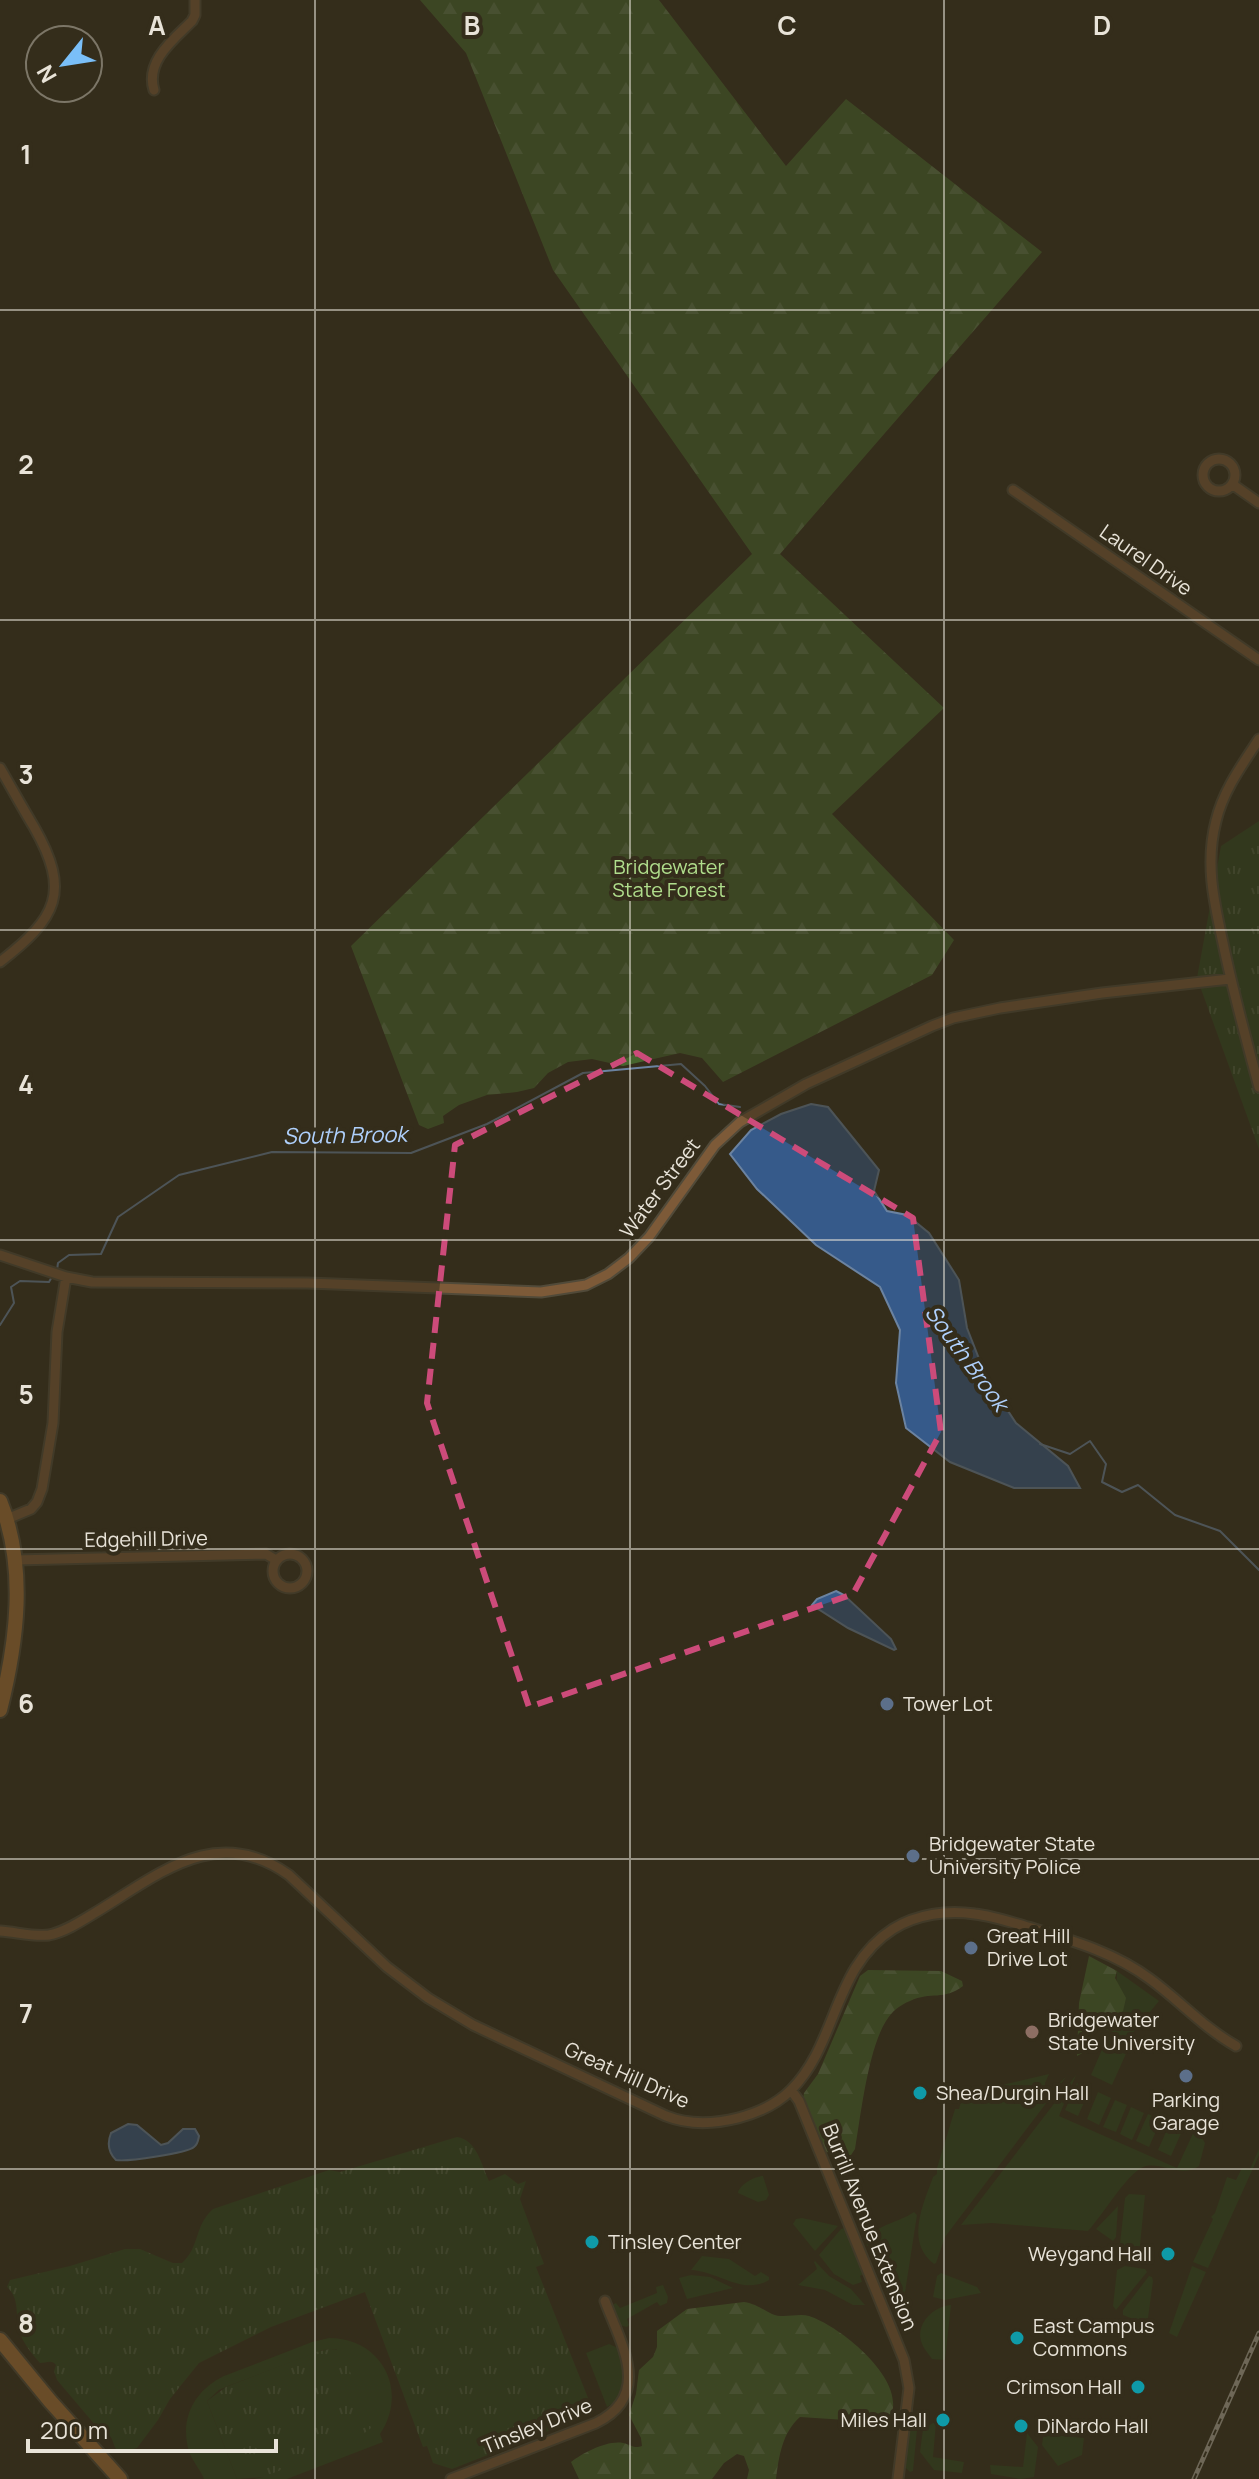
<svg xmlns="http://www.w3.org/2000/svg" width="1259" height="2479" font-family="Manrope,sans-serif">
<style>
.grass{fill:#30451f}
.forest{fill:url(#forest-firs)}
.park{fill:url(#park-tufts)}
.water{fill:#365a8a;stroke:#6b83a1;stroke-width:2}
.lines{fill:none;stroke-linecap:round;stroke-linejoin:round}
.stream{stroke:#6b83a1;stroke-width:2}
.street-casing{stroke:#514a39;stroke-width:13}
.secondary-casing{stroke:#514a39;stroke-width:18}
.street{stroke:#7d5a38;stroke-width:9}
.secondary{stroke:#a97238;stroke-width:14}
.rail-casing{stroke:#b3aea1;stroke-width:5}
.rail{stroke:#342d1b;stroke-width:2;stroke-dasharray:6;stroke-linecap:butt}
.marked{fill:none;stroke:#cc4b7a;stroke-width:6;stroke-dasharray:16 10;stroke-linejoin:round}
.grid{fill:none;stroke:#e8e3d8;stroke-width:2;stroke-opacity:0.55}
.service-dot{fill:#5c6f8a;stroke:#342d1b;stroke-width:3}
.education-dot{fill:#8d6e63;stroke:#342d1b;stroke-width:3}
.culture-dot{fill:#0f9aa8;stroke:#342d1b;stroke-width:3}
.labels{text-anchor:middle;stroke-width:8;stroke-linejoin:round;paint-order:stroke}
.street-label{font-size:20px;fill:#e8e3d8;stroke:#342d1b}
.park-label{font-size:20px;fill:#b0de8c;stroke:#342d1b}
.poi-label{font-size:20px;fill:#e8e3d8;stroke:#342d1b;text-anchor:start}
.water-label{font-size:22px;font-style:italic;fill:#afd0fc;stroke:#342d1b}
.grid-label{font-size:26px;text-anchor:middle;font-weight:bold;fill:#e8e3d8;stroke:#342d1b;stroke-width:8;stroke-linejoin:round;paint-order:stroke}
</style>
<defs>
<pattern id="forest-firs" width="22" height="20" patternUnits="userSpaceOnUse" patternTransform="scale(2)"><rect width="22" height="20" fill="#46652e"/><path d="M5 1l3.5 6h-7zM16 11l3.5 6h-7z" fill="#617b4c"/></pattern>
<pattern id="park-tufts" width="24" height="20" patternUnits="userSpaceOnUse" patternTransform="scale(2)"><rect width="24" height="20" fill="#30451f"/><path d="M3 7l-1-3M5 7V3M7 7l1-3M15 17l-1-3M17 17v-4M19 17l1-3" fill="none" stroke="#4e603f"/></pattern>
</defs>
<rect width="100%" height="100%" fill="#342d1b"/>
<!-- grass -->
<path class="grass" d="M1117 1971 1159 2001 1126 2041 1111 2031 1114 2028Z
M1107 2038 1129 2047 1112 2085 1091 2075Z
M1049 2074 1045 2083V2095L1066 2077 945 2237 936 2263 934 2264C905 2242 923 2205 933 2177L937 2174V2168L955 2109H959L963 2094Z
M1076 2075 1059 2116 1177 2168 1196 2127 1205 2143 1199 2166C1181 2179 1160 2160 1143 2167 1127 2174 1102 2216 1088 2231L992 2223 961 2225Z
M1077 2083 1090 2089 1078 2116 1065 2110Z
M1098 2092 1111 2098 1099 2125 1087 2119Z
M1115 2100 1127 2105 1116 2132 1103 2127Z
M1131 2107 1144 2113 1132 2140 1120 2134Z
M1148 2114 1161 2120 1149 2147 1136 2141Z
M1170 2123 1183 2129 1171 2156 1158 2150Z
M1259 2149V2155L1208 2268 1193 2262 1213 2219 1211 2217 1215 2213 1227 2177 1236 2180 1242 2168 1250 2169Z
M763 2176 769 2195 766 2200 758 2202 738 2193C739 2185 755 2176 763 2176Z
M1129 2194 1145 2195 1139 2255 1119 2253 1125 2198Z
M1118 2206 1116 2237 1113 2241 1096 2229Z
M914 2212 917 2215 904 2299 899 2304 891 2306 866 2243C876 2223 897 2224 914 2212Z
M802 2218 838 2226 815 2251 793 2224 796 2219Z
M845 2228 861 2264V2269L865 2273 860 2276 862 2282 853 2285 834 2274 819 2255 841 2229Z
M702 2256 729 2259 755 2276 761 2272 769 2277V2280C743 2296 718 2271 691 2270Z
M815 2261 829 2276 851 2289 865 2305H853L825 2290 798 2285 817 2269 814 2262Z
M1125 2266 1145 2269 1147 2272 1116 2310 1113 2306 1117 2270Z
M1192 2266 1206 2272 1177 2337 1169 2333Z
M941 2273 977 2287 981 2293 945 2300 933 2297 937 2276Z
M691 2275 710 2277 733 2288 687 2299 679 2278Z
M1149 2276 1152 2277 1153 2281 1148 2318 1138 2321 1123 2315V2310Z
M663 2285 668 2297 667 2303 660 2306 657 2302 627 2319 629 2325 627 2327 619 2325 612 2305 616 2303 620 2308 657 2293 656 2287Z
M951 2305 945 2360 932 2359C928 2353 923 2348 921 2341 916 2322 935 2306 951 2305Z
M329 2338C382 2338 409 2391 380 2434L383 2442 287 2479H254L263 2477 337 2349 323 2350 228 2386 219 2390 207 2401 237 2479H204C200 2469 192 2461 189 2451 179 2418 195 2390 224 2376L312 2342Z
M609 2344 618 2348C624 2367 628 2396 607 2407L586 2353Z
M910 2418 918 2419 913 2471 910 2472 904 2466Z
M933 2423H936L933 2457 964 2462 962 2473 934 2470 920 2452 923 2429Z
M1044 2430 1053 2431V2435L1084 2438 1082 2455 1058 2466 1042 2445Z
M1027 2433 1038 2447 1034 2477 1021 2479 991 2474 990 2465 1023 2467Z"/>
<!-- forest -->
<path class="forest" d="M420 0H659L786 166 846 99 1042 252 780 554 944 708 832 814 954 940 932 975 723 1082 702 1058 680 1053 623 1066 592 1059 568 1062 548 1073 534 1088 517 1092 487 1095 459 1105 443 1116 444 1123 428 1129 419 1125 351 946 752 554 553 270 466 53Z
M1089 1956 1117 1971 1115 1978 1126 1998 1123 2011 1114 2018V2028L1111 2031 1095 2027 1086 2051 1077 2056 1079 2003Z
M868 1970 941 1971 962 1981 963 1986C944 2001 931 1991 910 2001 900 2005 892 2011 886 2021 868 2050 861 2114 855 2149L851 2155C843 2157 832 2155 825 2151L803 2099 804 2093 818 2074 860 1976Z
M744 2302C756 2304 762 2309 772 2314 783 2319 798 2313 809 2316 840 2326 906 2379 891 2415L877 2422 800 2417C782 2433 779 2456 776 2479H747L749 2470 744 2456 737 2454 724 2463 712 2479H579L571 2462C583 2453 607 2440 623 2443 632 2445 634 2449 642 2446L641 2438 629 2415 636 2394 639 2370 653 2357 657 2347V2331L687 2309Z"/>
<!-- park -->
<path class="park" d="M1259 821V1149L1197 978 1221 846Z
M457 2137C477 2140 481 2164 489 2181L505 2174 518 2184 526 2181 520 2199 544 2264 536 2267 594 2413 452 2469 433 2463 427 2446 423 2447 365 2292 271 2327 199 2363 170 2399 158 2420 137 2448 125 2451 116 2449C111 2439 113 2434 101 2432L57 2380 54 2371 56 2365C52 2359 46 2363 40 2363 32 2354 22 2342 19 2330 15 2313 20 2299 7 2287L10 2280 70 2266 125 2249H140L173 2263H182C200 2247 194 2226 213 2209L329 2170 340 2172Z
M330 2349 342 2350 371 2428 353 2442 263 2477 237 2479 207 2401 226 2387 316 2352Z"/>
<!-- water -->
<path class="water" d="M811 1104 828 1107 879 1170 874 1191 887 1211 907 1215 929 1233 959 1280 967 1328 987 1379 1016 1423 1068 1466 1080 1488H1014L950 1462 906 1428 896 1383 900 1330 880 1287 816 1245 757 1189 730 1154 751 1130 781 1114Z
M836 1591 844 1595 891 1639 896 1649 894 1650 848 1628 812 1605 817 1599Z
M128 2124 137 2125 161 2145 168 2143 183 2129H195L199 2136C198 2141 198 2144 194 2147 187 2153 127 2162 116 2160 108 2152 107 2143 111 2133Z"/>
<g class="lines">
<!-- stream -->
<path class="stream" d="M57 1270 58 1263 69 1255 101 1254 118 1217 179 1175 272 1152 411 1153 487 1124 583 1073 681 1064 705 1086 719 1104 740 1107
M0 1325 14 1303 11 1287 20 1281 49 1282 53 1275
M1040 1444 1070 1454 1090 1441 1106 1464 1102 1482 1122 1492 1138 1485 1175 1515 1220 1531 1259 1570"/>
<defs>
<path id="street" d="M154 90C145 61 174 39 192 21L195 15V0
M1203 475a16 16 0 1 1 32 0a16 16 0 1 1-32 0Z
M1232 484 1259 503
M1013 490 1259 660
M1259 739C1242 765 1223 791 1216 821 1205 863 1214 902 1223 943 1233 992 1246 1039 1259 1087
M0 768C11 787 22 807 34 827 71 892 57 918 0 962
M0 1255 66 1277 92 1282 308 1283 541 1292 586 1285 608 1274 629 1258 649 1237 715 1145 740 1122 806 1084 932 1026 953 1018 1000 1008 1102 993 1230 979
M7 1519 31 1509 37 1502 42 1489 53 1423 57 1332 66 1277
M273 1571a17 17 0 1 1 34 0a17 17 0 1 1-34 0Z
M15 1560 266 1554 276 1560
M0 1931C16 1932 33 1937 49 1935 64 1932 80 1922 93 1914 157 1876 215 1822 289 1875L387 1967 428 1998 473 2025 666 2116C689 2125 714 2124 738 2118 757 2113 776 2105 791 2090 838 2043 833 1967 893 1929 917 1914 947 1910 975 1914 993 1916 1010 1922 1028 1927 1070 1940 1114 1952 1150 1979 1179 2000 1204 2028 1236 2046
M791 2090 799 2101 904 2360 909 2388 898 2479
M451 2479 596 2423C653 2395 621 2344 605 2301"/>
<path id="secondary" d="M0 1501C27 1567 17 1642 0 1710
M0 2340 50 2401 120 2479"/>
</defs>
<!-- street casing -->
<use href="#street" class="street-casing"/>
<!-- secondary casing -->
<use href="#secondary" class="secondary-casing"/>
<!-- street -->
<use href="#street" class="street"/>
<!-- secondary -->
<use href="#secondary" class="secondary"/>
<defs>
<path id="rail" d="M1194 2479 1259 2333"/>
</defs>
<!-- rail casing -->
<use href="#rail" class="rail-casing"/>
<!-- rail -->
<use href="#rail" class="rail"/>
</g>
<!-- marked area -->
<path d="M0 0H1259V2479H0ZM637 1053 913 1218 941 1432 853 1594 529 1707 427 1403 455 1145Z" fill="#342d1b" fill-opacity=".55" fill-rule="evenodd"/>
<path class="marked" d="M637 1053 913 1218 941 1432 853 1594 529 1707 427 1403 455 1145Z"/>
<!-- grid -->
<path class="grid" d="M315 0V2479M630 0V2479M944 0V2479M0 310H1259M0 620H1259M0 930H1259M0 1240H1259M0 1549H1259M0 1859H1259M0 2169H1259"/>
<!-- markers -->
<g class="service-dot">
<circle cx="887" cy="1704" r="8"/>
<circle cx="913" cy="1856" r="8"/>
<circle cx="971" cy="1948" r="8"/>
<circle cx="1186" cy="2076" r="8"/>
</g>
<circle class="education-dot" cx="1032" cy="2032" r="8"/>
<g class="culture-dot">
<circle cx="920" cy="2093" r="8"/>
<circle cx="592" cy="2242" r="8"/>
<circle cx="1168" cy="2254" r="8"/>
<circle cx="1017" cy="2338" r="8"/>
<circle cx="1138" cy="2387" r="8"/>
<circle cx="943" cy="2420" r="8"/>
<circle cx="1021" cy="2426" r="8"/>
</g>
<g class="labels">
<!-- street labels -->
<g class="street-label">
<text transform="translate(1146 560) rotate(35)" y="7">Laurel Drive</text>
<text transform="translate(660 1188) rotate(-53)" y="7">Water Street</text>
<text transform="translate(146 1539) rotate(-1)" y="7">Edgehill Drive</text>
<text transform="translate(627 2075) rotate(24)" y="7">Great Hill Drive</text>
<text transform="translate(870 2227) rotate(68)" y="7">Burrill Avenue Extension</text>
<text transform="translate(537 2426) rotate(-22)" y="7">Tinsley Drive</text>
</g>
<!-- park labels -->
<g class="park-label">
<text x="669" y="874">Bridgewater<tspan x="669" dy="23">State Forest</tspan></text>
</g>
<!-- poi labels -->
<g class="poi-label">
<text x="903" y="1711">Tower Lot</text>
<text x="929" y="1851">Bridgewater State<tspan x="929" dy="23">University Police</tspan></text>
<text x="987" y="1943">Great Hill<tspan x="987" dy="23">Drive Lot</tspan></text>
<text x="1048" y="2027">Bridgewater<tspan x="1048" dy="23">State University</tspan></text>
<text x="936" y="2100">Shea/Durgin Hall</text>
<text x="1186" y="2107" text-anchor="middle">Parking<tspan x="1186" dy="23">Garage</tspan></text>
<text x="608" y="2249">Tinsley Center</text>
<text x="1152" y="2261" text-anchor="end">Weygand Hall</text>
<text x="1033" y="2333">East Campus<tspan x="1033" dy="23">Commons</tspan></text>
<text x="1122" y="2394" text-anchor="end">Crimson Hall</text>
<text x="927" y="2427" text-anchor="end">Miles Hall</text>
<text x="1037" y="2433">DiNardo Hall</text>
</g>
<!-- water labels -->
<g class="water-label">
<text transform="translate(345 1135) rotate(-1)" y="8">South Brook</text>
<text transform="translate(967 1358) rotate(54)" y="8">South Brook</text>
</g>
</g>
<g class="grid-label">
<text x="157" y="35">A</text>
<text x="472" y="35">B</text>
<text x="787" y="35">C</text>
<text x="1102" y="35">D</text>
<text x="26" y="164">1</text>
<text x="26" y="474">2</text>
<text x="26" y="784">3</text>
<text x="26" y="1094">4</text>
<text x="26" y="1404">5</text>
<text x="26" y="1713">6</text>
<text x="26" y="2023">7</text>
<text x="26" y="2333">8</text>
</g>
<!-- north arrow -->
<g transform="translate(64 64) rotate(240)"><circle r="38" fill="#342d1b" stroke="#7c7667" stroke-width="2"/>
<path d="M0-6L14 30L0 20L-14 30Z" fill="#7abff8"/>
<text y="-12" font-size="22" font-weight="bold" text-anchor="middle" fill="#e8e3d8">N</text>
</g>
<!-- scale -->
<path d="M28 2439v12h248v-12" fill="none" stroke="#e8e3d8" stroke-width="4"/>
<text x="40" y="2439" font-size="24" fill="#e8e3d8" stroke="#342d1b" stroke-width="6" paint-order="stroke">200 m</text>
</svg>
